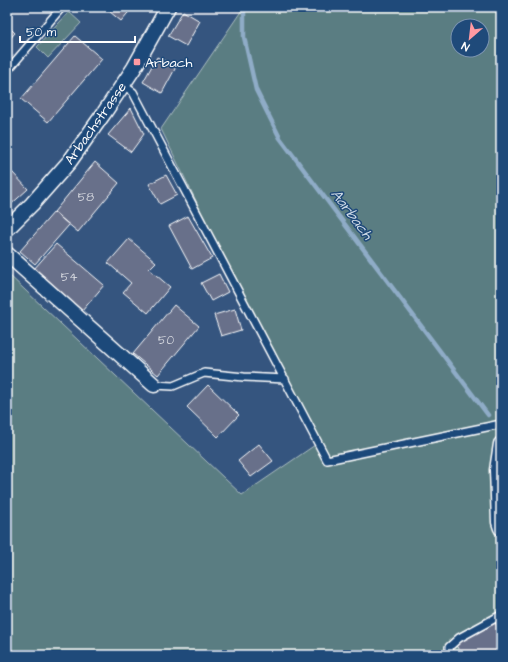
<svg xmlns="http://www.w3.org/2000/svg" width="508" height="662" font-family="'Architects Daughter',sans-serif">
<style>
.green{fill:#5a7d82;stroke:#acbec0;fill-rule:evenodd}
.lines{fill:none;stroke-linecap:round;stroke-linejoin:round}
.stream{stroke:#8facc7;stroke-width:4.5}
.building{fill:#676f8a;stroke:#fff}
.service-casing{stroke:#fff;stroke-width:10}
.minor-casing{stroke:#fff;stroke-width:17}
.service{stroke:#1f4a7a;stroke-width:7}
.minor{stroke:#1f4a7a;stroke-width:14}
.poi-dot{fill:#ff9aa2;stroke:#1f4a7a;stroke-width:1.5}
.labels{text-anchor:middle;stroke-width:3;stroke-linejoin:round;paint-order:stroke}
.number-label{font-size:12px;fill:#d9dbe2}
.poi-label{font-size:14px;fill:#fff;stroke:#1f4a7a;text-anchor:start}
.street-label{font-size:14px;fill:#fff;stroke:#1f4a7a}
.water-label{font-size:15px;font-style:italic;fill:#d0dce8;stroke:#1f4a7a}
</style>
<rect width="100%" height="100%" fill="#35557f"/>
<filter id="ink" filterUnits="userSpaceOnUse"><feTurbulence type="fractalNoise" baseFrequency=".025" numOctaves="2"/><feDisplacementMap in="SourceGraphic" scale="8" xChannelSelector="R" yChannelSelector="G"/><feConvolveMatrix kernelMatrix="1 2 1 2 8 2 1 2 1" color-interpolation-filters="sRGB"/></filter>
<g filter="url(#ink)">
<!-- green -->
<path class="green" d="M244 7H501V655H7V273L242 495 315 445 161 129ZM458 26H482V50H458Z
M69 12 81 23 48 58 37 47Z"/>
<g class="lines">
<!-- stream -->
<path class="stream" d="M244 7V37L256 90 280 138 488 415"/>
</g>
<!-- building -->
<path class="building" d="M104 7H133L121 21Z
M183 11 200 21 186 46 168 36Z
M7 25 15 33 7 42Z
M75 36 102 59 48 122 21 99Z
M157 57 176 67 162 93 143 82Z
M131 108 144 134 131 152 108 135Z
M95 162 119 183 78 232 54 212Z
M12 172 28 189 7 208V176Z
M166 175 177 195 160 204 149 184Z
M54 212 69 225 35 264 20 251Z
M188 216 212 258 192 269 169 226Z
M129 239 156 262 149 269 170 287 148 313 123 292 131 283 108 263Z
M56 244 104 285 82 311 34 269Z
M219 274 228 292 211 301 201 283Z
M174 305 199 326 158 375 133 354Z
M235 309 241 330 221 336 214 315Z
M208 385 239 415 218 437 187 407Z
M259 444 273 461 251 477 238 461Z
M494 621 501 632V655H470L469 652 464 655H462L455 644Z"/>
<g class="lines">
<defs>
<path id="service" d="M7 71 62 7
M123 85 133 92 327 460 501 424
M154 385 173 386 204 373 244 377 285 379
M450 655 449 647 459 638 501 615"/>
<path id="minor" d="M7 229 32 204 70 161 104 113 134 68 168 7
M7 254 154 385
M501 444 497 470 499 522 501 528"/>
</defs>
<!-- service casing -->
<use href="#service" class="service-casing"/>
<!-- minor casing -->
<use href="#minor" class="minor-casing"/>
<!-- service -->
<use href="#service" class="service"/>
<!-- minor -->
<use href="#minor" class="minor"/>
</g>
</g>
<!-- markers -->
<rect class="poi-dot" x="133" y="58" width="8" height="8" rx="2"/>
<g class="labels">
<!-- number labels -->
<g class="number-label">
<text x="86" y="201">58</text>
<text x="69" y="281">54</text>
<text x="166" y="344">50</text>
</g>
<!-- poi labels -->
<g class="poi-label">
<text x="145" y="67">Arbach</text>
</g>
<!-- street labels -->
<g class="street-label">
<text transform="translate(95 123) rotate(-55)" y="5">Arbachstrasse</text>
</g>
<!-- water labels -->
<g class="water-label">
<text transform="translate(352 214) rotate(53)" y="5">Aarbach</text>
</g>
</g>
<!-- margin -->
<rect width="508" height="662" fill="none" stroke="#1f4a7a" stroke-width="24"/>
<rect x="12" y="12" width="484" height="638" fill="none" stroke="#fff" stroke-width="1.5" filter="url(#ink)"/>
<!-- north arrow -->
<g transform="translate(470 38) rotate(208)"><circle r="19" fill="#1f4a7a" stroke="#7992af"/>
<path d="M0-3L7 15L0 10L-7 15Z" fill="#ff9aa2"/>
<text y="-6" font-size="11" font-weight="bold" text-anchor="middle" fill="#ffffff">N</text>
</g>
<!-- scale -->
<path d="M20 36v6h115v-6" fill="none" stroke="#ffffff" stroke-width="2"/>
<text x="26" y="36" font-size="12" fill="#ffffff" stroke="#1f4a7a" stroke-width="3" paint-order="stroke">50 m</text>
</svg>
